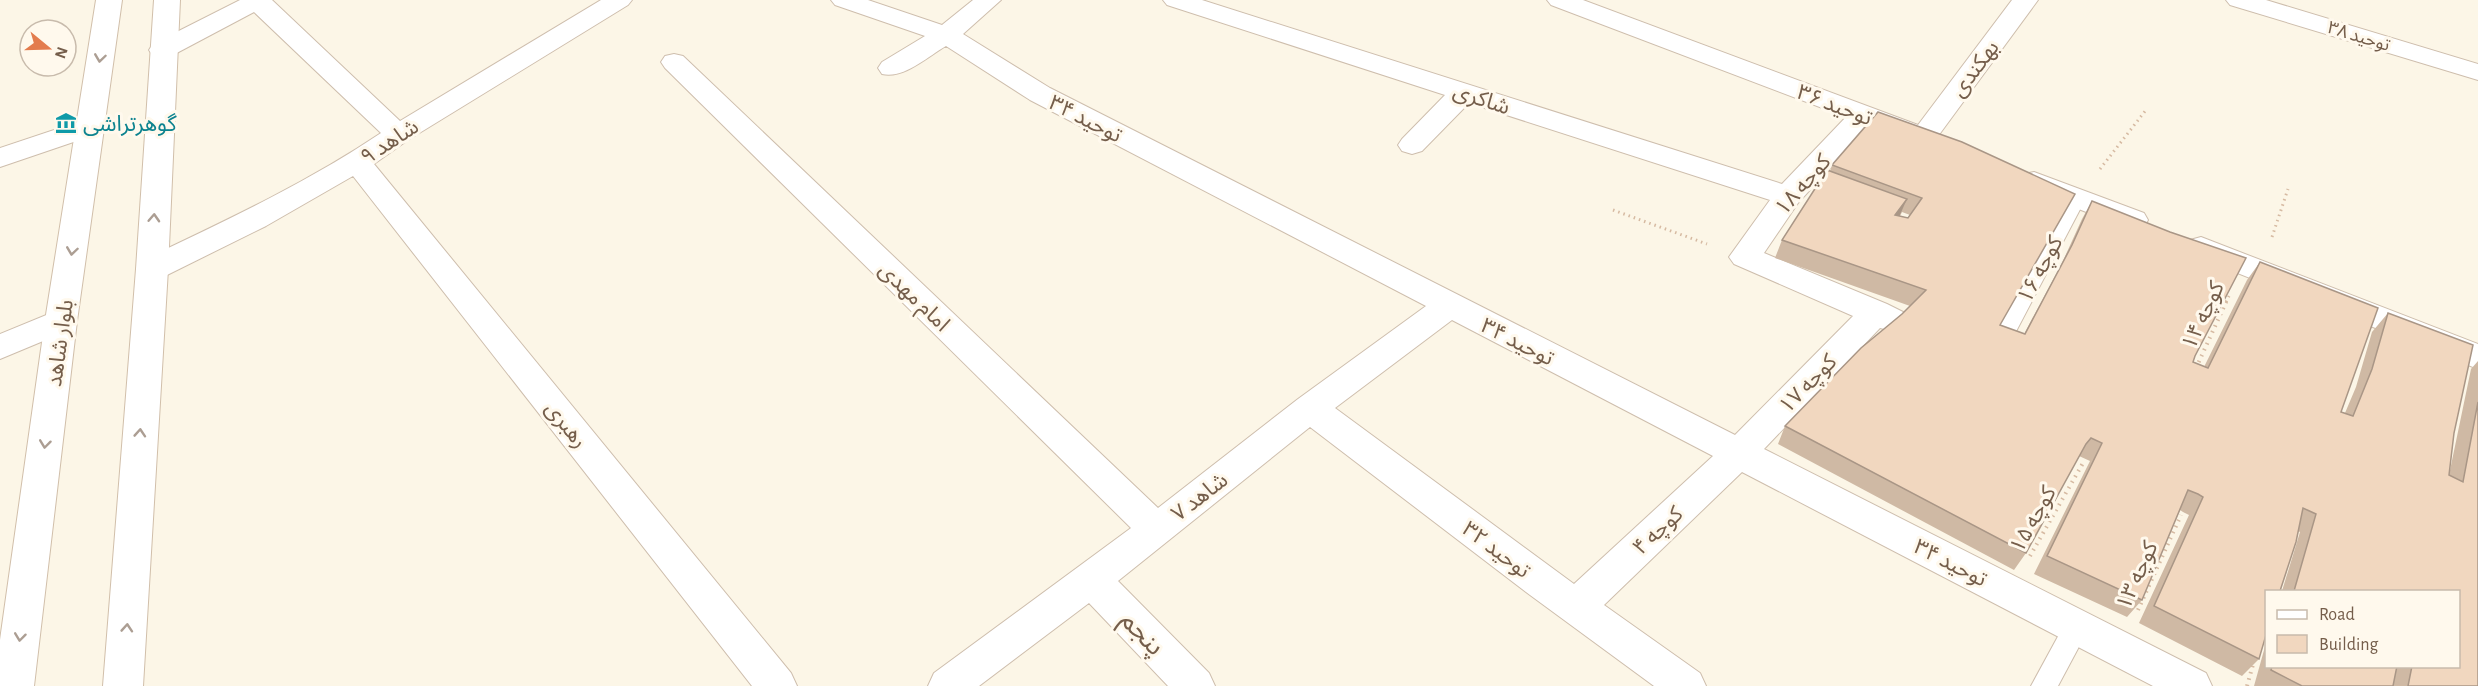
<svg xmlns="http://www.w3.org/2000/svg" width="2478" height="686" font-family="'Alegreya Sans','Noto Sans Arabic',sans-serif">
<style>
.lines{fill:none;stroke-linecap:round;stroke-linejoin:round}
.lane-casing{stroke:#cebead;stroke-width:2}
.street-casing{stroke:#cebead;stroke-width:2}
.secondary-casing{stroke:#d1bfaa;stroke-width:2}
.path-far1{stroke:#d6baa2;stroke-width:3;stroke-dasharray:1.5 4;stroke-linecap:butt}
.path{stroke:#d6baa2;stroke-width:4;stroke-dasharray:1.5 5;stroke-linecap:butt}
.lane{fill:#fff;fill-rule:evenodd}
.street{fill:#fff;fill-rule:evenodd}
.secondary{fill:#fff;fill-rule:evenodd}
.wall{fill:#cfb9a4;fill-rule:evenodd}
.shaded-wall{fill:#a99686}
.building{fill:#f1d7bf;stroke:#a99686;stroke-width:1.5}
.oneway{stroke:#ac9e93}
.labels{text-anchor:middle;stroke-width:6;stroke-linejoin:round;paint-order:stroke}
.far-street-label{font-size:18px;fill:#755e4b;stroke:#fff9ed}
.street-label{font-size:22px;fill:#755e4b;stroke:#fff9ed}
.culture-label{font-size:22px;fill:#0d838f;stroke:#fff9ed;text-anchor:start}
.near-street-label{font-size:27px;fill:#755e4b;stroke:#fff9ed}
</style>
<rect width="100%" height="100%" fill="#fcf6e7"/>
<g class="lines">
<defs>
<path id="lane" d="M2077 192 2084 194 2086 198 2011 341 2008 346 2001 349 1994 346 1991 341 2068 198 2070 194Z
M2077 615 2086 618 2090 626 2058 686H2031L2068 618Z"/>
<path id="street" d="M240 0H272L400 121 601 0H632L628 5 408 140 374 164 791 673 797 686H752L353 176 266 226 163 277 152 280 141 277 136 269 141 261C223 222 305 184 381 133L254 12 171 56 162 58 153 56 149 50 153 44Z
M831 0H868L942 25 973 0H1001L963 34 1050 88 1735 435 1853 316 1734 264 1729 257 1770 200 1469 103 1422 151 1412 154 1402 151 1398 145 1402 139 1445 95 1167 5 1163 0H1202L1782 184 1846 117 1551 5 1547 0H1583L1918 125 2012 0H2038L1933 143C1913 148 1888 133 1868 126L1798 203 1764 253 1887 304 1903 312 1908 320 1903 328 1892 331 1880 328 1764 449 2206 673 2212 686H2153L1742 472 1604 605 1700 673 1706 686H1654L1530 595 1310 427 1118 581 1209 673 1215 686H1168L1089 603 979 686H928L934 673 1131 528 665 68 661 62 665 56 674 54 683 56 1158 508 1298 399 1426 306 1030 100 946 46C927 57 904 79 882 74L878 68 882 62 925 36 835 5ZM1452 320 1713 456 1574 584 1335 408Z
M2226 0H2266L2478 64V80L2230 5Z
M90 118 100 121 104 127 100 133 0 167V148Z
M2034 172 2144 213 2148 220 2144 227 2133 230 2024 188 2019 181 2024 174Z
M2201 237 2478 344V369L2190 254 2186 247 2190 240Z
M61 309 72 313 77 321 72 329 0 359V334Z"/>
<path id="secondary" d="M96 0H122L77 321 34 686H0V640L45 321Z
M154 0H180L168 269 143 686H103L136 269Z"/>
</defs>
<!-- lane casing -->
<use href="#lane" class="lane-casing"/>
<!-- street casing -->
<use href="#street" class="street-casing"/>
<!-- secondary casing -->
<use href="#secondary" class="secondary-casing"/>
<!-- path-far1 -->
<path class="path-far1" d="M2100 169 2146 110
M1613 210 1707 244
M2272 237 2288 189
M2226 302 2229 296"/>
<!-- path -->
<path class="path" d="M2196 368 2227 300
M2030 556 2083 463
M2138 610 2181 515
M2247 686 2254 661"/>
<!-- lane -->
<use href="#lane" class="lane"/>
<!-- street -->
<use href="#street" class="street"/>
<!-- secondary -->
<use href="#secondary" class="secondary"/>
</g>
<!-- wall -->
<path class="wall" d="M1878 112 2000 325 2024 334 2062 263 2082 219 2092 201 2195 356 2193 362 2204 367 2247 280 2260 262 2341 412 2345 413 2356 387 2372 332 2388 313 2454 433 2449 475 2471 369 2478 361V686H2254L2266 643V666H2458V591H2282L2300 532 2298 531 2259 659 2242 676 2139 623 2189 515 2183 512 2180 510 2142 600 2127 617 2034 574 2090 461 2079 456 2026 553 2014 570 1778 444 1785 426 1910 306 1775 258 1782 240 1830 171 1832 165ZM1902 212 1910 215 1908 218 1900 216Z"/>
<!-- shaded-wall -->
<path class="shaded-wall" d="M1907 199 1899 217 1895 215Z"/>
<!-- building -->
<path class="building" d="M1878 112 1962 142 2075 194 2000 325 2025 334 2072 245 2092 201 2170 232 2246 258 2195 356 2193 362 2208 368 2260 262 2378 308 2341 412 2353 416 2372 369 2388 313 2473 345 2454 433 2449 475 2463 482 2478 402V686H2408L2412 666H2458V591H2294L2316 514 2303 508 2296 542 2280 591H2266V635L2259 659 2154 606 2203 497 2198 494 2188 490 2142 600 2047 556 2102 443 2091 438 2086 444 2026 553 1785 426 1861 348 1902 314 1926 290 1782 240 1827 170 1907 199 1895 215 1908 218 1922 198 1832 165Z
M2272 666H2397L2393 686H2302L2271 670Z"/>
<!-- one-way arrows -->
<defs><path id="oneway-chevron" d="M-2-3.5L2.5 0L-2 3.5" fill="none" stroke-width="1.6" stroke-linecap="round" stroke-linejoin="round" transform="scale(1.5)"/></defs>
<g class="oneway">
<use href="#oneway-chevron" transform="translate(100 58) rotate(98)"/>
<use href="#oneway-chevron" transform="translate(154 218) rotate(-87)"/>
<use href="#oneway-chevron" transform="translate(72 251) rotate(98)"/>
<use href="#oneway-chevron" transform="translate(140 433) rotate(-86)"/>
<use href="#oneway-chevron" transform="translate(45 444) rotate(97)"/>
<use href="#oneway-chevron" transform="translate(127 628) rotate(-86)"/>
<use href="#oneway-chevron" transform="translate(20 637) rotate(97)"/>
</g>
<!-- icons -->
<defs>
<symbol id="museum-bare" viewBox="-9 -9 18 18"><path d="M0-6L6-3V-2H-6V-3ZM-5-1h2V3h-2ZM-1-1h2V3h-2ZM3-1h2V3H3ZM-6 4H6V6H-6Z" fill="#0f9aa8" stroke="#fff9ed" stroke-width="2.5" paint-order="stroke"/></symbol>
</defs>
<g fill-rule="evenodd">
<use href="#museum-bare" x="51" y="108" width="30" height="30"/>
</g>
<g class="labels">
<!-- far-street labels -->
<g class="far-street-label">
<text transform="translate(2359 36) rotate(17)" y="6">توحید ۳۸</text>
</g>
<!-- street labels -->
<g class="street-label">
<text transform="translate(1974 68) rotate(-53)" y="8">بهکندی</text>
<text transform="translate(1482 98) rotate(18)" y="8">شاکری</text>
<text transform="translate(1835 104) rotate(21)" y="8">توحید ۳۶</text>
<text transform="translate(1086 118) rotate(27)" y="8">توحید ۳۴</text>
<text transform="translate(389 141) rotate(-33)" y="8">شاهد ۹</text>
<text transform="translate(1802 184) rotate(-49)" y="8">کوچه ۱۸</text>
<text transform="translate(2039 269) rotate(-62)" y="8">کوچه ۱۶</text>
<text transform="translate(915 296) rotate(44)" y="8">امام مهدی</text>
<text transform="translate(2202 315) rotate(-65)" y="8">کوچه ۱۴</text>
<text transform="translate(1518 341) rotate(27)" y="8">توحید ۳۴</text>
<text transform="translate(59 343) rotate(-82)" y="8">بلوار شاهد</text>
<text transform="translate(1807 383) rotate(-46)" y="8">کوچه ۱۷</text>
<text transform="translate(567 424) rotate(51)" y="8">رهبری</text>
<text transform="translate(1199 496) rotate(-38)" y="8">شاهد ۷</text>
<text transform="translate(2032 519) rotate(-61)" y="8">کوچه ۱۵</text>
<text transform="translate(1657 530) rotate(-43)" y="8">کوچه ۴</text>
<text transform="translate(1497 549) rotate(37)" y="8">توحید ۳۲</text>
<text transform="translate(1951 562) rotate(27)" y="8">توحید ۳۴</text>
<text transform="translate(2136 575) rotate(-66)" y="8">کوچه ۱۳</text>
</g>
<!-- culture labels -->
<g class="culture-label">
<text x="83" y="131">گوهرتراشی</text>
</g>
<!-- near-street labels -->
<g class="near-street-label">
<text transform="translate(1143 633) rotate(46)" y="9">پنجم</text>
</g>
</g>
<!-- legend -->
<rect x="2265" y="590" width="195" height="78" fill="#fff9ed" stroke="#c8bbac" stroke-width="1.5"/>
<rect x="2277" y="610" width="30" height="9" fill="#ffffff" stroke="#c8bbac" stroke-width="1.5"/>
<text x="2319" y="620" font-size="18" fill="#755e4b">Road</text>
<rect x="2277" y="635" width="30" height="18" fill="#f1d7bf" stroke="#c8bbac" stroke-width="1.5"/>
<text x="2319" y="650" font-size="18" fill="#755e4b">Building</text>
<!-- north arrow -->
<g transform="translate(48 48) rotate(109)"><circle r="28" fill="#fff9ed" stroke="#c8bbac" stroke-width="1.5"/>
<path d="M0-4.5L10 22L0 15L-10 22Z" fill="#e37c4e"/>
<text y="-9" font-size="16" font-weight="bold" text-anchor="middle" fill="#755e4b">N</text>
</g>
</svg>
